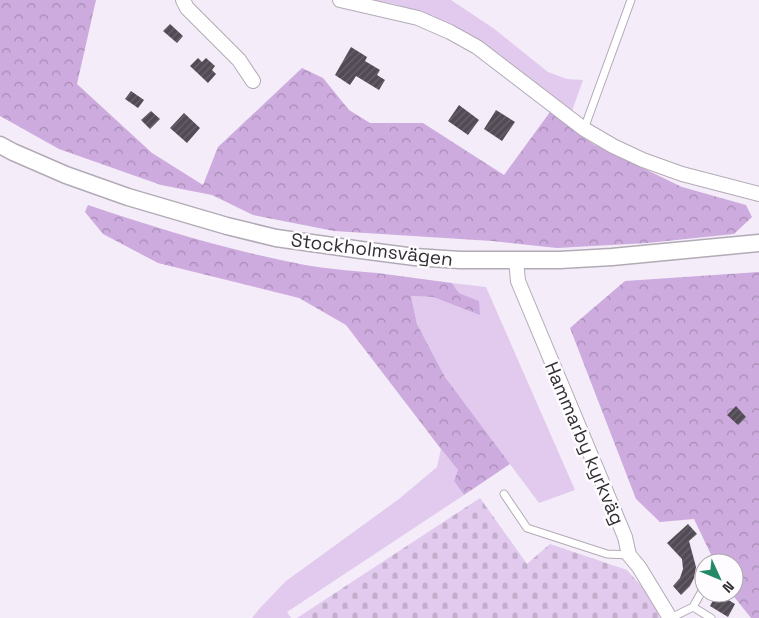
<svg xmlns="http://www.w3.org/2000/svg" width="759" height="618" font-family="'Space Grotesk',sans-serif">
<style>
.green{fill:#e1caed}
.forest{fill:url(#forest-crowns)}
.cemetery{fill:url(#cemetery-stones)}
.building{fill:url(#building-hatch)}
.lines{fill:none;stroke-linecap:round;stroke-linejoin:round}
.service-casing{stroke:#b2abb6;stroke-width:9}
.minor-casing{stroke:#b2abb6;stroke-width:16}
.tertiary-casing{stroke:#b2abb6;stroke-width:19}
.service{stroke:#fff;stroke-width:7}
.minor{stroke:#fff;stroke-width:14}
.tertiary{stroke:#fff;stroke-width:16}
.labels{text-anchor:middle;stroke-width:5;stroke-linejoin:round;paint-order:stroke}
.street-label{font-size:19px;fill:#322f33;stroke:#fefcfe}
</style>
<defs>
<pattern id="forest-crowns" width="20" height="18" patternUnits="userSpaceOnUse" patternTransform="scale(1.25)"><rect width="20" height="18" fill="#cdabde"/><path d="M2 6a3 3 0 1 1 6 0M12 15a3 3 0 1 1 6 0" fill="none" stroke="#a78cb5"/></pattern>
<pattern id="cemetery-stones" width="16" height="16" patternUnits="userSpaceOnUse" patternTransform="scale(1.25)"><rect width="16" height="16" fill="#e1caed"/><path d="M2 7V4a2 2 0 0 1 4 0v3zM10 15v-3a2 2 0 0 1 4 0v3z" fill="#c2aecc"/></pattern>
<pattern id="building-hatch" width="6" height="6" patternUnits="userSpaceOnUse" patternTransform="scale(1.25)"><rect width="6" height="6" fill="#524b55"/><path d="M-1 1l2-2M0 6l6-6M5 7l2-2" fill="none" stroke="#68636b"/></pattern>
</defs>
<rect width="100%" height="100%" fill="#f4ecf8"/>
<!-- green -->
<path class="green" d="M373 0H451L493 28 548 72 567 79 583 80 572 111 484 43 447 23 395 4Z
M452 283 486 287 575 490 539 503 445 377 417 324 411 296 433 297 479 314V301L459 293Z
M441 449 458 470 454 481 464 495 287 612 291 618H252L260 608 286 581 399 499 437 467Z"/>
<!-- forest -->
<path class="forest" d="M0 0H96L77 84 152 153 203 185 218 147 302 68 323 78 349 110 370 123H423L504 175 550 112 593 144 682 187 746 205 752 217 734 234 647 243 557 248 492 241 334 231 253 215 212 195 161 185 59 149 0 116Z
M88 205C159 229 231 251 305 265 329 269 353 271 377 273 402 276 427 280 452 283L459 293 479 301 480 315 433 297 411 296 417 324 445 377 510 464 464 495 454 481 458 470 441 449 346 325 299 298 158 263 103 234 85 212Z
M759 272V618H751L731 593H734V563H715L694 519 660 522 636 499 570 328 625 281Z"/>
<!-- cemetery -->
<path class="cemetery" d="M480 498 527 564 550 544 627 570 654 601 660 618H297Z"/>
<!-- building -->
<path class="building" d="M170 24 183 36 177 43 163 31Z
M351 47 367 57 365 61 380 70 377 75 385 80 379 90 356 76 350 85 335 75Z
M198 58 202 62 206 58 215 66 212 70 216 74 208 83 190 66Z
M131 91 144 100 138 108 125 99Z
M459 105 479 120 468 135 448 121Z
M496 110 515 122 502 141 484 129Z
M151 111 160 119 150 129 141 120Z
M184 113 200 128 187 143 170 128Z
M736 406 746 417 738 425 727 415Z
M688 524 697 534 689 541 696 567 694 578 690 586 681 595 673 586 680 578 683 569 682 559 667 543Z
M717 593 735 604 728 617 710 606Z"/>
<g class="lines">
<defs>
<path id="service" d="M584 129 631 0
M504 494 527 528 607 554 629 555
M693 607 702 591 704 573
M671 618 693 607 711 618"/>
<path id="minor" d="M183 0 187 8 239 60 253 81
M340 0 418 18 450 32 477 47 584 129 613 146 643 160 682 174 759 194
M516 260 518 281 625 537 629 555 639 567 670 618"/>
<path id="tertiary" d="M0 145 13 152 66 175 128 197 227 226 276 238 361 250 415 257 460 260H560L612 257 759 243"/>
</defs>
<!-- service casing -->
<use href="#service" class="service-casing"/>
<!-- minor casing -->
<use href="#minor" class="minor-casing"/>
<!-- tertiary casing -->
<use href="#tertiary" class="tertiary-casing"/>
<!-- service -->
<use href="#service" class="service"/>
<!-- minor -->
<use href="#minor" class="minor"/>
<!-- tertiary -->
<use href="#tertiary" class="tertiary"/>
</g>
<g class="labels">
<!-- street labels -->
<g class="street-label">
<text transform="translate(372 249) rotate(7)" y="7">Stockholmsvägen</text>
<text transform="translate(585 443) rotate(67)" y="7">Hammarby kyrkväg</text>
</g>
</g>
<!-- north arrow -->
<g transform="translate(719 578) rotate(134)"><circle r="24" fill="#fefcfe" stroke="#acaaad"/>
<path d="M0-4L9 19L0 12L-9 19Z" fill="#248a65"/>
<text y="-8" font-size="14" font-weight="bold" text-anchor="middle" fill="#322f33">N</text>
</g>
</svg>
